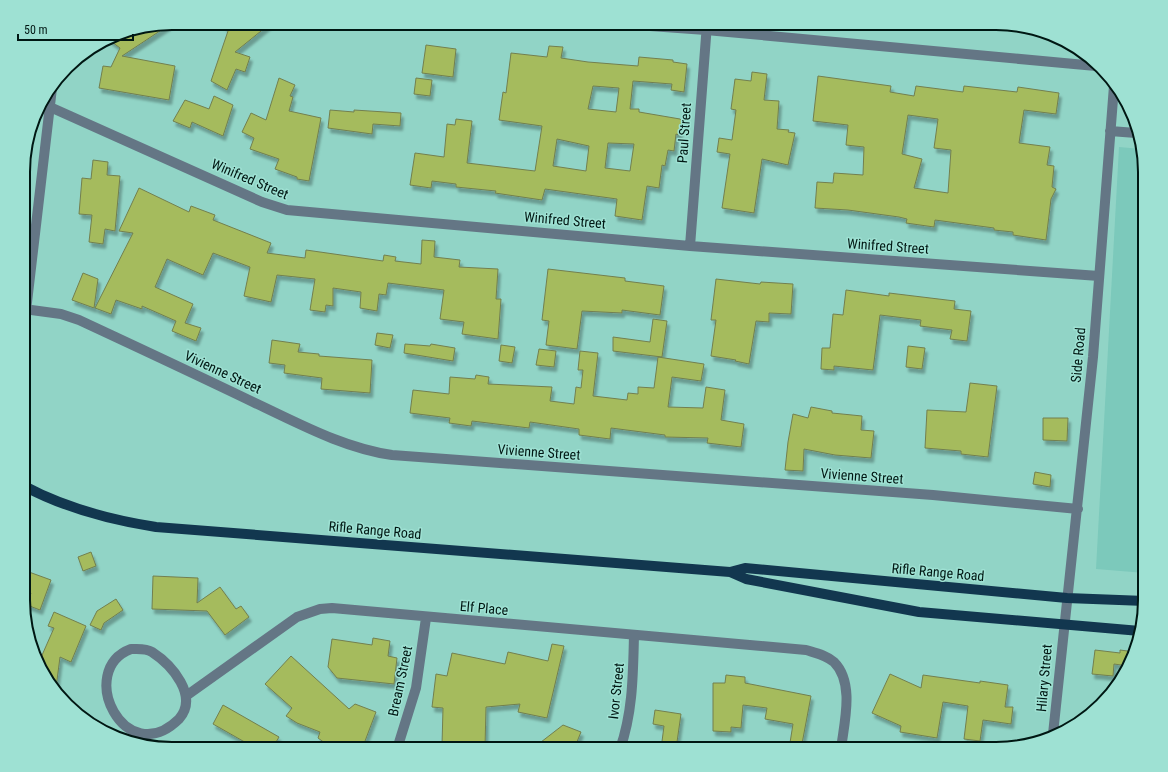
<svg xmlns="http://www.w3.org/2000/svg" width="1168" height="772" font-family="'Roboto Condensed',sans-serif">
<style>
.built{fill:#7cc9bb}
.building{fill:#a5bb5d;stroke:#727f4f;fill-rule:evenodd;filter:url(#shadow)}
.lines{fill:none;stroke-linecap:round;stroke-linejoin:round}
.minor{stroke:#647685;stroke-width:10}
.major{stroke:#12374f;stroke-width:10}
.labels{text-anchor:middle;stroke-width:3;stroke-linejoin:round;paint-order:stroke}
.street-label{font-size:14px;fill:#001713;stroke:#9ee1d3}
.rim{fill:none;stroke:#001713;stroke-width:2}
</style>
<defs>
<filter id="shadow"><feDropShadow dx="2.5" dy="4.5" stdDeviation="1" flood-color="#0004"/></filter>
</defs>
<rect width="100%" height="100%" fill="#91d4c6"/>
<!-- built -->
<path class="built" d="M1119 147 1141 149 1145 163V573L1096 569Z"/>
<!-- building -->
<path class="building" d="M172 23 122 56 175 66 169 100 99 88 103 66 111 67 120 48 108 39 115 34Z
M222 23H271L235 52 250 57 245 72 236 69 227 90 211 81 228 31Z
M426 45 456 49 453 77 422 73Z
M549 46 563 47 561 58 588 62 638 66 639 57 673 60V62L687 64 684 92 671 90 672 84 633 81 630 109H639V112L680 119 682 121 679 135 676 134 674 151 668 150 665 166 662 165 659 188 647 186 642 220 615 216 617 199 545 189 542 200 495 193 496 191 456 187V184L432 181 431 188 410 185 415 153 444 157 447 124 455 125 456 119 472 121 467 163 535 171 542 126 499 120 503 92 506 93 511 53 547 57ZM593 86 619 88 616 112 588 109ZM557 139 589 146 586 171 553 166ZM608 143 634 144 630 171 605 168Z
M752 72 767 74 764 100 779 101 777 129 789 130 788 132 795 133 788 165 762 159 754 213 722 208 730 154 717 152 719 138 732 140 736 110 731 109 735 79 751 81Z
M818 76 891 86 890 92 914 96 916 86 963 92 964 86 1017 92 1018 87 1059 93 1056 114 1024 110 1019 143 1050 147 1047 165 1054 166 1052 187 1056 189 1051 199 1046 240 1013 235V232L994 230V228L935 220 934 227 906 223 907 219 899 217 848 210 815 208 817 182 833 183 834 173 863 175 864 147 846 145 848 125 813 121ZM908 115 938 119 934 148 951 150 948 193 914 188 922 159 902 154Z
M279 78 295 85 290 96 293 97 289 111 321 118 309 181 297 179V177L275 169 279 159 250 149 254 138 242 132 251 113 266 120Z
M416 78 432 80 430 96 414 94Z
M214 96 233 105 223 136 192 122 190 128 173 121 185 100 209 109Z
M330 110 354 112V110L401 113 400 126 373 124 372 134 328 128Z
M93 160 108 162 107 175 120 176 115 231 105 229 103 244 89 242 92 215 79 214 82 178 91 179Z
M139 188 189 212 191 206 215 215 213 220 271 243 267 253 305 258 306 250 383 261 384 255 396 257 395 261 421 264 422 240 435 241 434 257 460 260 459 267 498 269 496 299H501L498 339 462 334 464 322 440 319 444 290 388 283 386 295 379 294 377 311 360 308 361 292 333 288V306L326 305 325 312 310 310 315 279 277 275 271 302 244 296 250 267 213 253 203 275 167 259 155 287 193 304 185 323 201 328 196 341 172 331 176 321 142 306V309L116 300 111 314 95 308 133 233 119 231Z
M548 269 625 278V281L664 286 660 315 622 310V313L582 311 577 349 546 345 549 321 542 320Z
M83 273 98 279 94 308 72 300Z
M716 279 760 284 761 282 793 284 791 314 769 313V322L756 321 749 364 735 361 736 360 711 356 716 320H711Z
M846 290 889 296V293L955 301 954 309 971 311 967 341 950 339 952 330 920 326 921 320 880 315 873 370 834 366V370L821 369 822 348H830L833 314 843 315Z
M653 319 667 321 662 357 613 351V337L650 342Z
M377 333 393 335 390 348 375 345Z
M272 340 300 344 298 352 319 354V356L372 360 370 393 321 389 322 378 284 373 285 365 269 363Z
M405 344 430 346 431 344 455 348 453 361 404 353Z
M501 345 515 347 512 363 499 361Z
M908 346 925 348 922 369 906 367Z
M539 349 556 351 554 367 536 365Z
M580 351 598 353 593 396 627 400 628 393 638 394V387L654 388 658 357 704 364 701 381 672 377 668 407 703 408 706 387 725 390 721 420 744 424 741 447 707 443 708 438 665 437V435L611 428 610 439 579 435V429L530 422 529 428 472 421 471 426 449 423 450 418 410 413 413 390 449 394 450 377 475 379 476 375 489 377 488 384 552 387 550 401 574 404 576 387 581 388 583 370H578Z
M970 383 997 386 988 457 961 454V451L925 448 927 410 966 412Z
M811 407 832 411V413L862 416 861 430 874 431 871 458 835 455 804 449 803 471 785 470 788 442 793 414 808 418Z
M1043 418H1068L1067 441 1043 440Z
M1035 472 1051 475 1050 487 1033 484Z
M91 552 96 566 83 571 78 557Z
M29 572 51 580 40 610 27 605 31 593 24 591Z
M153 576 198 578 197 603 220 587 236 609 241 606 249 617 225 635 207 611 152 609Z
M116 599 123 610 104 623 101 630 90 625 97 611Z
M54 612 86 626 71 662 60 657 56 688 43 674 39 662 54 628 48 626Z
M373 638 390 641 388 656 397 658 394 684 337 678 328 667 332 639 372 645Z
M552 644 564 646 547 718 518 712 520 704 486 707 485 747 442 745 443 708 432 707 436 674 447 676 452 653 505 664 508 652 548 661Z
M1095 650 1120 653V650L1135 652 1128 666 1114 664 1113 676 1092 674Z
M291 656 349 709 355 704 376 712 362 749 342 742 339 749H333L318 738 320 732 297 723 286 716 292 708 265 684Z
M890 674 921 688 923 675 980 683V681L1008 685 1005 707H1013L1011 724 983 720 980 741 964 739 968 706 943 702 937 738 900 732 901 726 872 713Z
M726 675 745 677V683L811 696 801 749H789L793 724 765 719 767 708 743 705 741 728 731 727V732L713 731V683H725Z
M223 705 279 737 272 749H257L213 724Z
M655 710 681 714 676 749H661L664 726 653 724Z
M563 725 581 732 574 749H532Z"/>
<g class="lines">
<!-- minor -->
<path class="minor" d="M608 23 706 30 1096 66
M43 100 50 107 262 202 287 210 690 246 1099 276
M1110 131 1136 133
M690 246 707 24
M24 309 61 314 79 320C137 347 195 374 253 402 298 423 343 448 392 455L933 495 1078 509
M24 328 52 88
M131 649C138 649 146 648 152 652 172 665 199 696 179 719 125 772 75 670 131 649Z
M186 696 297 617 320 609 332 608 806 650C816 653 826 655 834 662 855 683 844 723 841 749
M1053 734 1093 357 1114 86
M397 749 416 688 426 618
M620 749C633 712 633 674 634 635"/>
<!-- major -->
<path class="major" d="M24 486C65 508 111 520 156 527L730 572 746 579 919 612 1140 631
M730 572 745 568 1067 598 1145 601"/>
</g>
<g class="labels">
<!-- street labels -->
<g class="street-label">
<text transform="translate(684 133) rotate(-86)" y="5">Paul Street</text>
<text transform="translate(250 179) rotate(23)" y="5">Winifred Street</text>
<text transform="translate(565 220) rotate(5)" y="5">Winifred Street</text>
<text transform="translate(888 246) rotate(4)" y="5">Winifred Street</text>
<text transform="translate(1078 355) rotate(-85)" y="5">Side Road</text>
<text transform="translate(223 372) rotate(25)" y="5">Vivienne Street</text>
<text transform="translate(539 452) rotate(4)" y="5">Vivienne Street</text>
<text transform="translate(862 476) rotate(4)" y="5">Vivienne Street</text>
<text transform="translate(375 530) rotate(5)" y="5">Rifle Range Road</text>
<text transform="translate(938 572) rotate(5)" y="5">Rifle Range Road</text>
<text transform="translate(484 608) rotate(5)" y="5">Elf Place</text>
<text transform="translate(1044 678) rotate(-85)" y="5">Hilary Street</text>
<text transform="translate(400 681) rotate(-78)" y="5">Bream Street</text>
<text transform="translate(616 691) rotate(-84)" y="5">Ivor Street</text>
</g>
</g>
<!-- crop -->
<path d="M0 0H1168V772H0ZM172 30H996A142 142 0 0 1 1138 172V600A142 142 0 0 1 996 742H172A142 142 0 0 1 30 600V172A142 142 0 0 1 172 30Z" fill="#9ee1d3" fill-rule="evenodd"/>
<path class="rim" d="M172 30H996A142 142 0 0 1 1138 172V600A142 142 0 0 1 996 742H172A142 142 0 0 1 30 600V172A142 142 0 0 1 172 30Z"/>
<!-- scale -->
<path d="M18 34v6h115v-6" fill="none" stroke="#001713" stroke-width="2"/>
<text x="24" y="34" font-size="12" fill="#001713" stroke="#9ee1d3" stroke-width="3" paint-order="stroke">50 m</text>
</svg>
